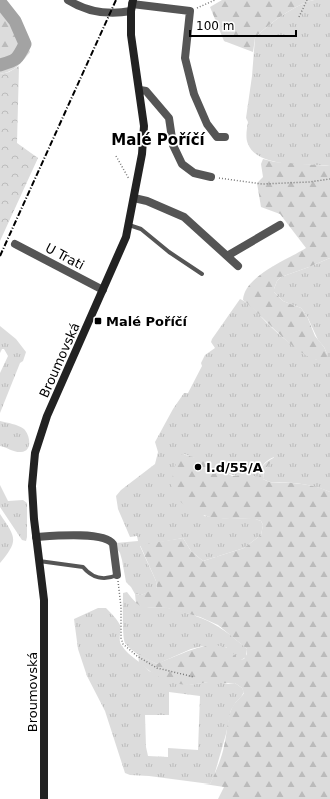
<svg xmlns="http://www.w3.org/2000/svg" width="330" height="799" font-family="'DejaVu Sans',sans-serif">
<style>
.grass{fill:url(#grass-tufts);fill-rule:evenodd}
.forest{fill:url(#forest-firs)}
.park{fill:url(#park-crowns)}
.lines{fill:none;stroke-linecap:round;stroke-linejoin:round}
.river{stroke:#a3a3a3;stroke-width:13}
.path{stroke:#777;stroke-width:1.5;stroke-dasharray:1 2;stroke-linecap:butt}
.lane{stroke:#555;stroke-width:4}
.street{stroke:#555;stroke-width:8}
.secondary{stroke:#222;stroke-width:8}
.rail{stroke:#000;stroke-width:2;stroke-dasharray:6 2 1 2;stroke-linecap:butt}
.poi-dot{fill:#000;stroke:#fff;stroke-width:1.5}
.labels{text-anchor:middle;stroke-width:3.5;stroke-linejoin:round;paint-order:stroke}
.street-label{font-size:13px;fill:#000;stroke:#fff}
.poi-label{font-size:13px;font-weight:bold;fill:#000;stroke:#fff;text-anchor:start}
.quarter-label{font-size:15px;font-weight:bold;fill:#000;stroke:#fff}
</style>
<defs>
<pattern id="grass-tufts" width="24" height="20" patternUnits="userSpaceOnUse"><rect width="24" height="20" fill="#dcdcdc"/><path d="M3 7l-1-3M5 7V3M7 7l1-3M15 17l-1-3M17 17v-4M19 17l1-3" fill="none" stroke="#bbb"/></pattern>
<pattern id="forest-firs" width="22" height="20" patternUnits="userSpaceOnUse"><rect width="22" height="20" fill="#dcdcdc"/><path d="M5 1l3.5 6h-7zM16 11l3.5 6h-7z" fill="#bbb"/></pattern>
<pattern id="park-crowns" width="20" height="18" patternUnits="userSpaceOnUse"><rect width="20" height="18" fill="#dcdcdc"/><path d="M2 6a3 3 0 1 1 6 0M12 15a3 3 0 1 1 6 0" fill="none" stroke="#bbb"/></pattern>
</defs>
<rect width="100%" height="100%" fill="#fff"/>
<!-- grass -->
<path class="grass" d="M314 0H330V166C307 163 258 169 248 144 245 138 247 128 248 122L246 118 252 76 255 38C267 25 297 3 314 0Z
M330 258V492C319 487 306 484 294 483 283 481 273 485 263 479L264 471 274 457C265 461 260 466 259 477 245 474 232 480 221 468L184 454 204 516 229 519 253 518 261 521 263 525 261 535 244 548 203 561 191 551 183 538 140 546 156 581 157 589 141 595 135 594 131 587 126 582 122 560 120 553 117 549 116 543 138 541 137 536 130 537 118 509 116 496 121 490 155 464 158 452 155 442 173 409 184 393H188L202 366 201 363 205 355 215 348 211 342 212 339 240 299C251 303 258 314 266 322 281 337 298 351 317 360L327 354 324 347 318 340 307 316 301 308 283 301 274 292V289L277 281 281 277 309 267Z
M0 326 16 339 26 352 23 361 20 363 0 413V373L8 356 4 349H2L0 353Z
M0 421C8 423 17 424 24 429 30 435 33 451 21 452 15 453 6 447 0 446Z
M0 485 8 501 23 500 27 503V537L26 541 22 540 0 507Z
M0 514C16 538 19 540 0 563Z
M127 592C142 613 146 605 168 608 179 610 190 614 201 618 219 625 232 636 247 649L246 657 241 660 237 659 226 647 203 646 191 649 157 664C147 659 132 653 125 643 122 638 123 603 123 593Z
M98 608H106C111 613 117 619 120 625 122 631 117 640 122 646 129 657 142 662 149 671L189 685 208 682H221L228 684 235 683 242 688 244 692 241 697 236 702 231 710 226 734 214 776 210 784 149 776 130 775 125 773 105 711 87 676 78 649 74 619ZM169 692 200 696 198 750 168 748V757L148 756 146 747 145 715H169Z"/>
<!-- forest -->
<path class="forest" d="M0 0H4L22 30 30 52C20 64 16 71 0 74Z
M222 0H314C297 3 267 25 255 38L253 52 224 41 210 7Z
M263 159 275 162 330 166V258L309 267 281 277 277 281 274 289V292L283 301 301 308 307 316 315 336 324 347 327 354 326 360C305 368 260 312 243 300 244 276 287 260 306 248L280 214 261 207 257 183 263 177 261 164Z
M182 454 215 463 225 472 232 476 245 475 259 477C260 466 266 461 276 457 269 464 263 469 263 479 273 485 282 482 292 483 305 484 318 486 330 492V799H218L224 787 204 784H210C215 773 222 758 224 746 227 735 227 721 231 710 234 702 240 699 244 693L242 688 235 683C227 684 219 682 211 682 203 682 196 685 189 685 178 685 160 679 151 672 147 669 144 666 139 663L138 654 157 664C162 661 166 660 171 658 189 651 205 642 225 647 234 649 235 662 244 659L247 654V649L218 625 200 617 167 608 142 607 136 603 135 594 141 595 157 588 156 581 140 545 183 538 191 551 203 561 244 548 261 535 263 525 261 521C251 517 241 519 230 519 213 519 195 515 182 503 175 497 171 492 172 482 173 473 175 461 182 454Z"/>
<!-- park -->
<path class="park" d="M19 66 17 143 38 158 0 241V74L9 72Z"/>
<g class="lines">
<!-- river -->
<path class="river" d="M0 2 15 21 25 44C17 60 17 60 0 65"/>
<!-- path -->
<path class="path" d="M197 8 215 0
M299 17 307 0
M116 156 129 179
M219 178 262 184 309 182 330 179
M118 581 121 607V638L123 644 137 656 157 668 194 677"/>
<!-- lane -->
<path class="lane" d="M129 225 141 229 169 252 202 274
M39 561 83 567C92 578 104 581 117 575"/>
<!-- street -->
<path class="street" d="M68 0C87 12 109 15 131 11
M132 4 190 11 185 58 194 94 207 124 217 137H225
M140 90 146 91 169 118 173 145 182 164 194 173 211 177
M134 198 147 201 184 217 227 256 280 225
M15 244 103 290
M227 256 238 266
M36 537C51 536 104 531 113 544L117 575"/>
<!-- secondary -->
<path class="secondary" d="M44 799V600L34 519 32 486 35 453 47 416 126 237 142 154 144 126 131 35V11L133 0"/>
<!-- rail -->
<path class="rail" d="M0 256 116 0"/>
</g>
<!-- markers -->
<g class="poi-dot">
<rect x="94" y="317" width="8" height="8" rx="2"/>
<circle cx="198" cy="467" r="4"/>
</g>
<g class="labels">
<!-- street labels -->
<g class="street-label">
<text transform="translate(65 256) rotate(28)" y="5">U Trati</text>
<text transform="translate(59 360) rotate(-66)" y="5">Broumovská</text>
<text transform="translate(32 692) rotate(-90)" y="5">Broumovská</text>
</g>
<!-- poi labels -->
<g class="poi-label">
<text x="106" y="326">Malé Poříčí</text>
<text x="206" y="472">I.d/55/A</text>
</g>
<!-- quarter labels -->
<g class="quarter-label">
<text x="158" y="145">Malé Poříčí</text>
</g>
</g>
<!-- scale -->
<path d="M190 30v6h106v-6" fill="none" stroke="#000000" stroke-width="2"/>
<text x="196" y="30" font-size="12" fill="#000000" stroke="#ffffff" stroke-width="3" paint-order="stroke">100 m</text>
</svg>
